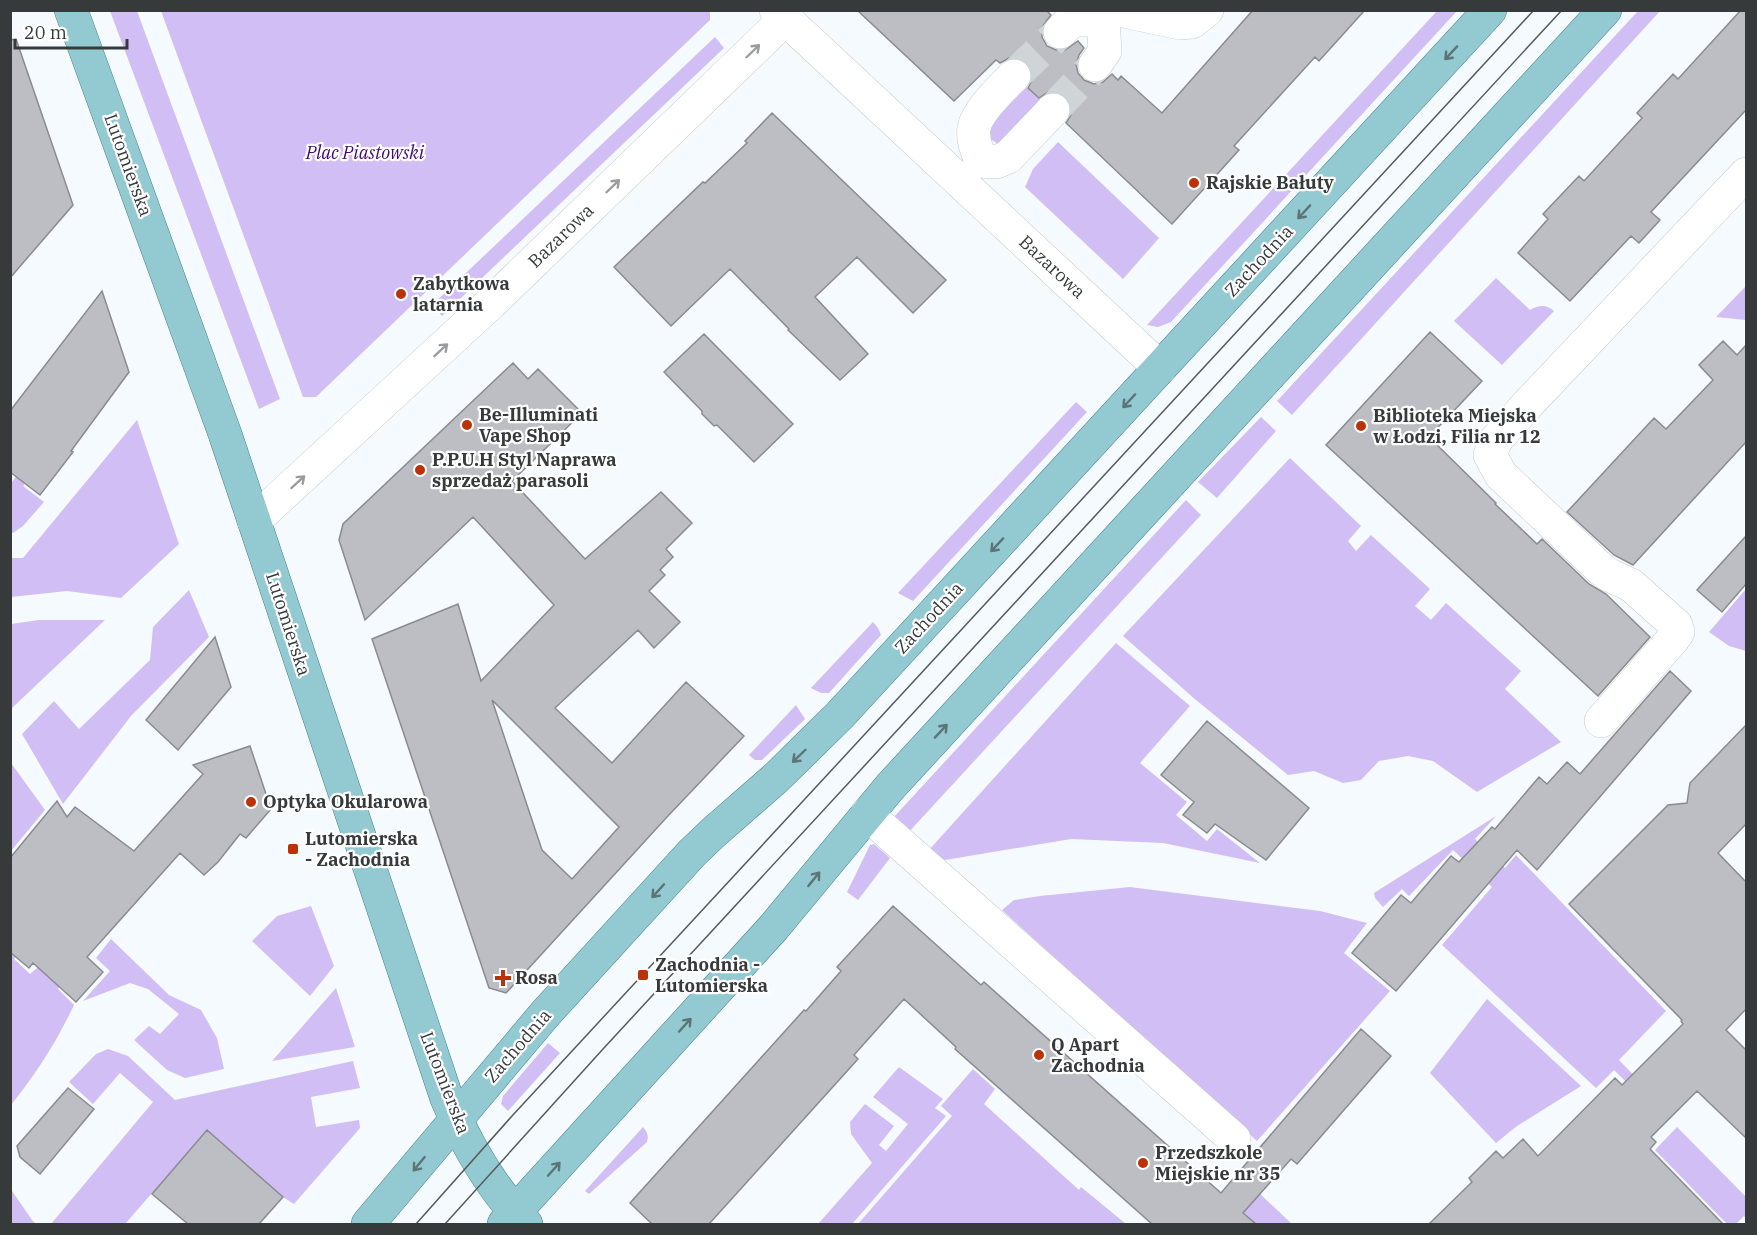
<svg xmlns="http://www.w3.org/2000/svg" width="1757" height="1235" font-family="'IBM Plex Serif',serif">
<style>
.green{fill:#d1bef4}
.building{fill:#bcbec4;stroke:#898b91;stroke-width:1.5;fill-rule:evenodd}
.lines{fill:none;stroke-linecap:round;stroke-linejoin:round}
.minor-tunnel{stroke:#cfd4d7;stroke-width:33;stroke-dasharray:33 16;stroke-linecap:butt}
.minor-casing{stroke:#c4cace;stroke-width:34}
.major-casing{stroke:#44818a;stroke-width:34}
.minor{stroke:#fff;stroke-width:33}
.major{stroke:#93cad2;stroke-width:33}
.tram{stroke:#585b5d;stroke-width:1.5}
.oneway{stroke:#9b9c9d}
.oneway2{stroke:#5c7477}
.poi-dot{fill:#bb3209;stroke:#fff;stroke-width:2}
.labels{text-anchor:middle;stroke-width:4.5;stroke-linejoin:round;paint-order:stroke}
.park-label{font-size:18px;font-style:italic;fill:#420873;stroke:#fff}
.street-label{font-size:18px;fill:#373a3b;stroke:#fff}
.poi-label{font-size:18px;font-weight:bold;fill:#373a3b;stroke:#fff;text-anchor:start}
</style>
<rect width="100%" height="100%" fill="#f5fafe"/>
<!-- green -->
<path class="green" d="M708 10 710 13V20L316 397H303L161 11Z
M110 11H137L280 399 259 409Z
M1437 11H1457L1171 322 1158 327 1147 325Z
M1638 11H1660L1292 415 1277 401Z
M715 37 724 48 442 316 432 305Z
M1021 82 1049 108 1001 146 989 138 987 122Z
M1058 142 1159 238 1123 279 1025 187 1033 169Z
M1496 278 1530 310C1539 305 1546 304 1554 311L1502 365 1454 321Z
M1746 286V320L1716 317Z
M1076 402 1087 412 913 601 898 593Z
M1261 417 1276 431 1217 498 1198 482Z
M137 420 179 544 121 598 67 591 11 597V558H23Z
M71 427 23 486 44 502 23 526 13 533H11V483L19 473Z
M1290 458 1361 526 1348 541 1356 551 1371 535 1430 589 1415 606 1431 620 1446 603 1521 671 1505 689 1561 742 1477 792 1433 761 1408 756 1379 761 1361 780 1343 783 1314 771 1288 775 1196 700 1123 636Z
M1186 500 1201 515 907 834 893 818Z
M1746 589V651L1729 646 1709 632Z
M189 590 209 637 131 716 63 804 22 734 54 701 79 729 150 660 153 627Z
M39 620H105L11 709V624Z
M873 622 878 628 881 635 829 693H821L811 688Z
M1116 643 1190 706 1140 763 1187 802 1176 815 1207 841 1217 829 1260 863 1163 843 1071 839 939 861 928 851Z
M796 705 805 719 762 760H755L749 755Z
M11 763 45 810 11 851H10Z
M1496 816 1475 839 1505 868 1516 855 1666 1011 1619 1060 1671 1114 1664 1119 1614 1070 1596 1088 1442 945 1492 887 1453 850 1409 896 1402 889 1383 907 1375 898 1374 893Z
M874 844 890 858 858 900 847 892 870 845Z
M1130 887 1320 911 1367 923 1344 953 1390 991 1257 1141 1002 910 1014 900 1040 896Z
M311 906 334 966 310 996 252 941 277 916Z
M11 920 31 942 14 959 30 974 43 963 95 946 58 989 74 1005C57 1041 36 1074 11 1105Z
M111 939 169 995 201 1010 217 1038 224 1069 185 1078 167 1070 134 1040 149 1026 160 1034 179 1014 148 989 130 983 83 1001 110 971 96 958Z
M336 988 355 1047 272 1061Z
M1487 999 1581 1086 1517 1126 1496 1143 1430 1073Z
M548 1043 560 1053 508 1111 501 1104 503 1096Z
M108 1049 128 1056 175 1100 353 1061 360 1088 311 1097 316 1127 359 1120 360 1128 294 1204 283 1197 207 1130 125 1224H51L153 1102 120 1073 93 1104 69 1082 96 1054Z
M899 1067 943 1099 935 1108 946 1116 853 1223 855 1224H818L872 1163 851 1134 850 1122 865 1104 894 1126 879 1145 886 1151 908 1124 873 1097Z
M973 1069 995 1089 984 1104 1079 1190 1081 1187 1126 1224H858L952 1116 941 1106Z
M643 1127C647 1132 649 1135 647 1142L589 1194 585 1191Z
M1677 1127 1746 1197V1219L1744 1216 1736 1224H1727L1655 1150Z
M1241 1176 1292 1224H1248L1221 1198Z
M10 1188 32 1220 36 1224H11Z"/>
<!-- building -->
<path class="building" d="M857 10H1046L1051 15 1042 27V37L1047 46 1056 50H1065L1078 41 1084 48 1079 55 1076 64 1078 73 1084 80 1094 84 1103 82 1112 74 1118 80 1121 76 1162 113 1253 10H1365L1319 61 1315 57 1234 146 1239 150 1172 224 1066 123 1071 115V105L1065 96 1058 92H1048L1039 98 1028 88 1032 80V72L1027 62 1018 58H1009L1000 63 996 60 954 101Z
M1741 10H1746V110L1651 212 1660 220 1639 243 1631 236 1570 301 1518 253 1548 219 1543 214 1579 176 1584 181 1642 118 1637 113 1673 74 1678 79Z
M16 39 73 205 10 278V40Z
M772 113 946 280 913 313 857 257 815 297 868 354 840 380 788 330 789 329 730 269 671 326 614 267 703 182 705 183 747 143 745 141Z
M102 291 129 372 71 451 73 452 40 495 10 472V411Z
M1430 332 1482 381 1429 437 1496 503 1495 504 1537 544 1542 539 1589 584 1606 594 1650 637 1598 696 1326 445Z
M704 334 793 424 754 462 717 425 714 426 702 414V411L664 372Z
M1723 341 1737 355 1746 345V442L1633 565 1614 555 1567 512 1654 418 1666 429 1713 380 1699 365Z
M513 363 528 379 538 369 582 413 512 481 585 559 661 492 692 523 666 549 673 557 660 570 665 575 649 591 680 622 654 648 638 630 555 708 612 763 686 682 744 736 667 817 506 993 489 988 372 639 458 604 481 681 554 605 473 517 365 620 339 540 343 524ZM492 700 619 827 572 879 542 850Z
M1746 536V584L1722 612 1697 590Z
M215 637 231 687 178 750 146 720Z
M1670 671 1691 691 1537 870 1517 850 1396 991 1352 953 1401 895 1411 903 1451 856 1459 862 1492 827 1495 829 1539 777 1547 784 1567 762 1580 774Z
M1207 721 1309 808 1266 860 1215 824 1207 833 1183 815 1194 802 1161 775Z
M1746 725V824L1718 853 1746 882V1009L1726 1030 1746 1050V1138L1697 1091 1651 1137 1656 1142 1650 1149 1723 1224H1429L1472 1182 1469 1178 1496 1151 1503 1158 1523 1139 1538 1156 1615 1078 1622 1085 1683 1024 1681 1021 1682 1020 1569 904 1668 805 1687 803 1690 783Z
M250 746 271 809 246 838 240 834 218 862 204 875 180 853 87 957 103 972 76 1002 33 963 29 968 10 952V858L57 801 67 817 75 807 134 851 203 774 193 765Z
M893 906 981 985 984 982 1221 1193 1361 1029 1391 1056 1297 1164 1291 1159 1243 1213 1256 1224H1152L955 1049 956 1047 904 999 854 1055 858 1059 709 1224H652L630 1203 804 1010 806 1011 841 971 837 967Z
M68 1088 94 1109 40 1174 20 1157 17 1146Z
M207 1130 283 1197 259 1224H188L152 1194Z"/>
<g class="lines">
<!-- minor-tunnel -->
<path class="minor-tunnel" d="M1014 76 1060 32
M1053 110 1095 65"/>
<defs>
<path id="minor" d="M776 10 1160 368
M1060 32 1069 23 1076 20H1103L1114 11H1124L1180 23 1192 22 1207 10
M1095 65 1105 51 1103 20
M981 161C977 151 972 139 974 128 977 111 1002 88 1014 76
M981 161 996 162 1008 157 1053 110
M254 521 492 302 785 19
M1601 721 1673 639 1678 632 1676 625 1631 585 1609 575 1602 570 1501 475 1490 455 1496 440 1527 405 1746 174
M867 814 1234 1139"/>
<path id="major" d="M71 10 225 434 447 1099C466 1144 492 1189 526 1224
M368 1224 545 1014 692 853 713 833 777 777 840 715 1490 10
M504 1224 774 927 890 787 1605 10"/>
</defs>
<!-- minor casing -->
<use href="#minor" class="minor-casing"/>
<!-- major casing -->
<use href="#major" class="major-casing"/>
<!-- minor -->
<use href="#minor" class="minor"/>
<!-- major -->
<use href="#major" class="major"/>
<!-- tram -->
<path class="tram" d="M416 1224 512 1116 1534 10
M445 1224 603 1049 1562 10"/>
</g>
<!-- one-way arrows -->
<defs><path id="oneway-shaft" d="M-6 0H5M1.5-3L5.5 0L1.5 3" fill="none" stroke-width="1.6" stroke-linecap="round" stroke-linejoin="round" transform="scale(1.5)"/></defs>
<g class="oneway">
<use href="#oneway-shaft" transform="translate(753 51) rotate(-44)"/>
<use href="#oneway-shaft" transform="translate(613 186) rotate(-44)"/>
<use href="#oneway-shaft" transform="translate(441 350) rotate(-43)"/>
<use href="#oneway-shaft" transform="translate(298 482) rotate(-42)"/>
</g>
<g class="oneway2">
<use href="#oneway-shaft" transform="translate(1451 53) rotate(133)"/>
<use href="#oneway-shaft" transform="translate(1304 212) rotate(133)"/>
<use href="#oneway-shaft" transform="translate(1129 401) rotate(133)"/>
<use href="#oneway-shaft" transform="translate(997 545) rotate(133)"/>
<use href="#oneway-shaft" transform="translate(941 731) rotate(-47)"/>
<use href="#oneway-shaft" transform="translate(799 756) rotate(136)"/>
<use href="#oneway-shaft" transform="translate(814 879) rotate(-51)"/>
<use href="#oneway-shaft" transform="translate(658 891) rotate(132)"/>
<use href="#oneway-shaft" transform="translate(685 1025) rotate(-48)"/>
<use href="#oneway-shaft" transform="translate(419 1164) rotate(129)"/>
<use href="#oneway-shaft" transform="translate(554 1169) rotate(-48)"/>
</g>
<!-- markers -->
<g class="poi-dot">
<circle cx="1194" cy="183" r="6"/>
<circle cx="401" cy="294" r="6"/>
<circle cx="467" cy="425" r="6"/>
<circle cx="1361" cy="426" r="6"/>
<circle cx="420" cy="470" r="6"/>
<circle cx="251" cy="802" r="6"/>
<rect x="287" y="843" width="12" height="12" rx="3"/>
<rect x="637" y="969" width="12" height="12" rx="3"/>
<path d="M500 969h6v6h6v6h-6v6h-6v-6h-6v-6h6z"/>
<circle cx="1039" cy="1055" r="6"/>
<circle cx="1143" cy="1163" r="6"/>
</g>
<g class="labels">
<!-- park labels -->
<g class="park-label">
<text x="365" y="159">Plac Piastowski</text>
</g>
<!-- street labels -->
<g class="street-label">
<text transform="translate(128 165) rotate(70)" y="6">Lutomierska</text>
<text transform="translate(561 236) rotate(-44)" y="6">Bazarowa</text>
<text transform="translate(1259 261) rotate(-47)" y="6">Zachodnia</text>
<text transform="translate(1052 267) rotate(43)" y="6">Bazarowa</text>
<text transform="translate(929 618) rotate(-47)" y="6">Zachodnia</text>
<text transform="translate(288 624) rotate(72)" y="6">Lutomierska</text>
<text transform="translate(518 1046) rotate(-49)" y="6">Zachodnia</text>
<text transform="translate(445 1083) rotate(69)" y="6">Lutomierska</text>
</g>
<!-- poi labels -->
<g class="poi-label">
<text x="1206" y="189">Rajskie Bałuty</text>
<text x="413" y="290">Zabytkowa<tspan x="413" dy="21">latarnia</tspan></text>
<text x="479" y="421">Be-Illuminati<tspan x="479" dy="21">Vape Shop</tspan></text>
<text x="1373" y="422">Biblioteka Miejska<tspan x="1373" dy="21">w Łodzi, Filia nr 12</tspan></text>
<text x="432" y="466">P.P.U.H Styl Naprawa<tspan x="432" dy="21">sprzedaż parasoli</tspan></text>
<text x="263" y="808">Optyka Okularowa</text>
<text x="305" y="845">Lutomierska<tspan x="305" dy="21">- Zachodnia</tspan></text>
<text x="655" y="971">Zachodnia -<tspan x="655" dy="21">Lutomierska</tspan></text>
<text x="515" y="984">Rosa</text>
<text x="1051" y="1051">Q Apart<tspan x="1051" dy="21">Zachodnia</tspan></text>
<text x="1155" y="1159">Przedszkole<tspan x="1155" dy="21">Miejskie nr 35</tspan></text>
</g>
</g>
<!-- border -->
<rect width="1757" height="1235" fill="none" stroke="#373a3b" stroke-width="24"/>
<!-- scale -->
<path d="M15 39v9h112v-9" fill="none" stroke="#373a3b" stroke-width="3"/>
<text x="24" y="39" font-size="18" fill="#373a3b" stroke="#ffffff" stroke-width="4.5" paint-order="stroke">20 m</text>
</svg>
